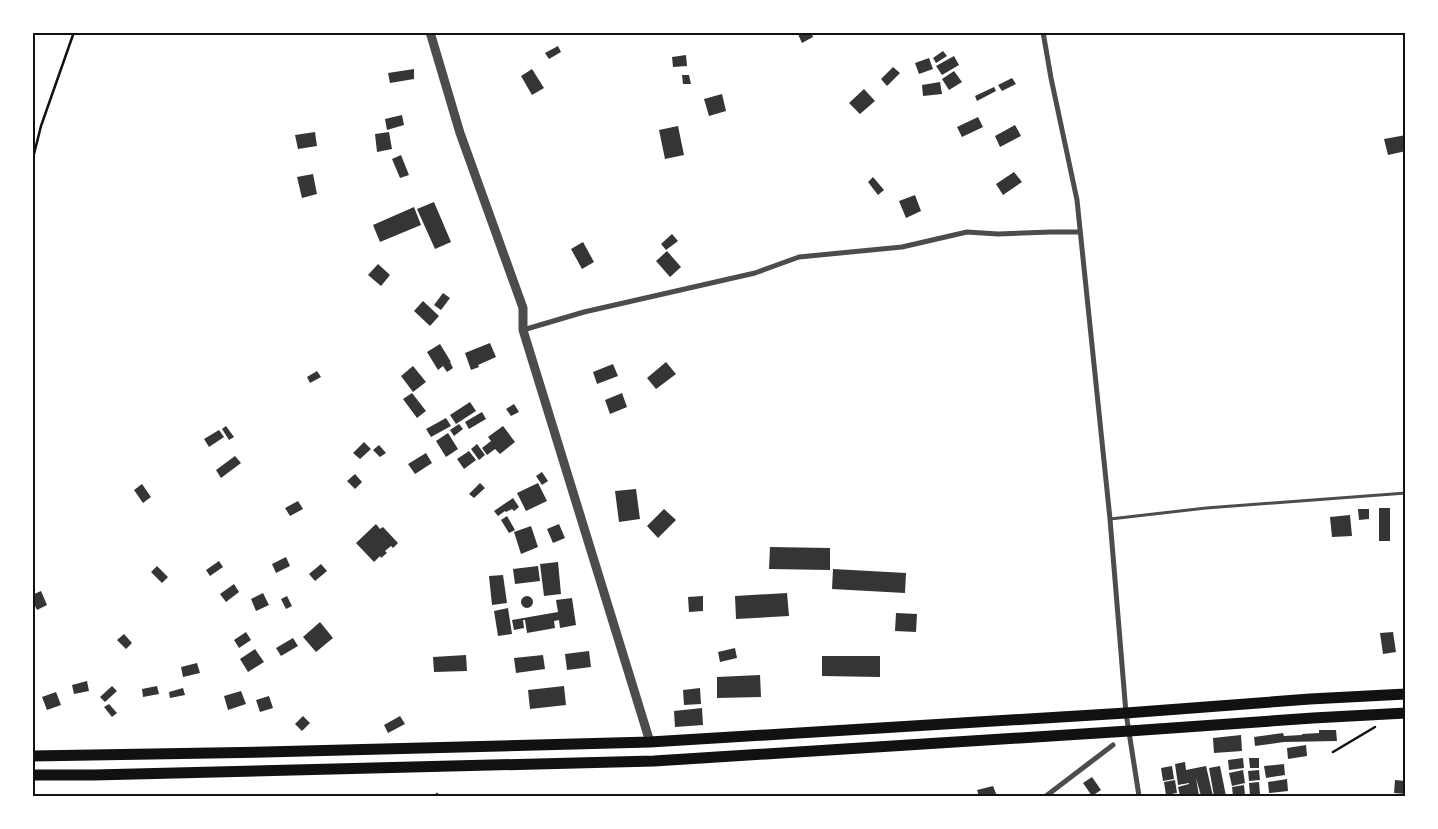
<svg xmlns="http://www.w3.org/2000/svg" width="1438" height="829" font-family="'Work Sans',sans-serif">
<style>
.building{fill:#353535}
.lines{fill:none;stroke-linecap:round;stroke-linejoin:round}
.path{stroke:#111;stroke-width:2.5}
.service{stroke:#4c4c4c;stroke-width:3}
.minor{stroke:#4c4c4c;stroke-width:5}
.tertiary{stroke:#4c4c4c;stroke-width:9}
.primary{stroke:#111;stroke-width:11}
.neatline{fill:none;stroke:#111;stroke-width:2}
</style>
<rect width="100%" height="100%" fill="#fff"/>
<!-- building -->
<path class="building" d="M797 32H811L813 37 802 43Z
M558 46 561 52 549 59 545 53Z
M943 51 947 56 936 63 933 58Z
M686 55 687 66 673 67 672 57Z
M954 56 959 65 942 75 936 66Z
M929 58 933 69 919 74 915 63Z
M893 67 900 73 887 86 881 79Z
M414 69V79L390 83 388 73Z
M532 69 544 88 532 95 521 76Z
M954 71 962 82 949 90 942 79Z
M682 75H689L691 84H683Z
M1012 78 1016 84 1002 91 998 85Z
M940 82 942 94 923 96 922 85Z
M994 87 996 91 977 101 975 96Z
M864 89 875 101 860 114 849 103Z
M722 94 726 111 709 116 704 99Z
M402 115 404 125 387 130 385 119Z
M978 117 983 127 962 137 957 127Z
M1015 125 1021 136 1000 147 995 136Z
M678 126 684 155 665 159 659 130Z
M315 132 317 146 298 149 295 135Z
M389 132 392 149 377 152 375 134Z
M1406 135V151L1388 155 1384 139Z
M401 155 409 175 400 178 392 159Z
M1014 172 1022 182 1003 195 996 184Z
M313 174 317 194 302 198 297 177Z
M873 177 884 190 878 195 868 182Z
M915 195 921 211 906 218 899 201Z
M434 202 451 242 435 249 417 209Z
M414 207 421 225 380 242 373 225Z
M672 234 678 241 666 250 661 244Z
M583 242 594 262 582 269 571 249Z
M667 251 681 267 670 277 656 261Z
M378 264 390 275 381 286 368 275Z
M443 293 450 298 441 310 434 305Z
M423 301 439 316 430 326 414 311Z
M490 343 496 357 478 365 479 367 471 370 465 353Z
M440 344 451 362H450L453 368 447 372 443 366 438 370 427 352Z
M666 362 676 374 656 389 647 378Z
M613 364 618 376 597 384 593 372Z
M413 366 426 382 413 392 401 376Z
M317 371 321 377 310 383 307 377Z
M412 393 426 411 417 418 403 399Z
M622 393 627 407 610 414 605 400Z
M470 402 476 411 456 424 450 415Z
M514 404 519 412 511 416 506 409Z
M482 412 486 419 469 429 465 422Z
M446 418 451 426 431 437 426 429Z
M459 424 463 429 454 436 450 430Z
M226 426 234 437 229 440 222 429Z
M503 426 515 442 500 454 495 449 487 455 482 448 491 441 488 437Z
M219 430 224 437 209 447 204 439Z
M448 433 458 449 446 457 436 441Z
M364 442 371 449 360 459 353 453Z
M477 444 485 455 479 460 471 449Z
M379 445 386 453 380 457 373 450Z
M469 451 476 460 464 469 457 459Z
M426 453 432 463 415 474 408 464Z
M235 456 241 463 221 478 216 470Z
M542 472 548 481 542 485 536 476Z
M355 474 362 482 355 489 347 481Z
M480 483 485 488 474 498 469 494Z
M538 483 547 501 526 511 517 493Z
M142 484 151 497 143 503 134 490Z
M636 489 640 519 619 522 615 491Z
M513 498 519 507 514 511 512 509 506 512 505 511 498 516 494 511Z
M298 501 303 509 290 516 285 508Z
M1379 508H1390V541H1379Z
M664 509 676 520 658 538 647 526Z
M1358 509H1369V519L1359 520Z
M1350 515 1352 536 1332 537 1330 517Z
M507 516 515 530 509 533 501 520Z
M376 524 380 529 383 527 398 543 393 548 391 546 385 551 387 553 381 558 380 556 374 562 356 543Z
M559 524 565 538 553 543 547 529Z
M531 526 538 547 521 554 514 532Z
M770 547 830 548V570L769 569Z
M286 557 290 566 276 573 272 564Z
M219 561 223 567 210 576 206 570Z
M558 562 561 594 544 596 540 564Z
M321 564 327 571 315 581 309 574Z
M157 566 168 577 162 583 151 572Z
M538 566 540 581 515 584 513 569Z
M833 569 906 573 905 593 832 589Z
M503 575 507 603 492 605 489 576Z
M234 584 239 592 226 602 220 594Z
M41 591 47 605 37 610 32 600V595Z
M263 593 269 605 256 611 251 599Z
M787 593 789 616 736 619 735 596Z
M521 602a6 6 0 1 1 12 0a6 6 0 1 1-12 0Z
M287 596 292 606 286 609 281 599Z
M703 596V611L689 612 688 597Z
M572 598 576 625 560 628 559 620 554 621 555 628 527 633 525 620H523L524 628 514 630 512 620 558 612 556 600Z
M508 608 512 634 498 636 494 611Z
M896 613 917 614 916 632 895 631Z
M320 622 333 638 316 652 303 637Z
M246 632 251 640 239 648 234 640Z
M1393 632 1396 652 1383 654 1380 633Z
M124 634 132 643 126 649 117 640Z
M293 638 298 646 281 656 276 648Z
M735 648 737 658 720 662 718 652Z
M255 649 264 662 248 672 240 659Z
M589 651 591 667 567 670 565 654Z
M466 655 467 671 434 672 433 657Z
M543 655 545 669 516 673 514 658Z
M822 656H880V677L822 676Z
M197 663 200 673 183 677 181 667Z
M760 675 761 697 717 698V677Z
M87 681 89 691 74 694 72 685Z
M112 686 117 691 105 702 100 697Z
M157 686 159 694 143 697 142 689Z
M564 686 566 705 530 709 528 690Z
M183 688 185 695 170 698 169 692Z
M700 688 701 704 684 705 683 690Z
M241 691 246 704 228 710 224 696Z
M56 692 61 705 47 710 42 697Z
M269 696 273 708 260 712 256 700Z
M109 704 117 713 112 717 104 707Z
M702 708 703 725 675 727 674 711Z
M303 716 310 723 302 731 295 724Z
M400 716 405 724 388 733 384 725Z
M1319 730H1336L1337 741 1284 742 1255 746 1254 737 1283 733 1284 736 1302 735V734L1319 733Z
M1241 735 1242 751 1214 753 1213 738Z
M1306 745 1307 756 1288 759 1287 748Z
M1243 758 1244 768 1229 770 1228 760Z
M1249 758H1259V768H1250Z
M1185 762 1186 770 1206 766 1213 796H1201L1196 778 1199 796H1180L1178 787 1189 784V783L1178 785 1175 764Z
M1284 764 1285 775 1266 778 1264 766Z
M1172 766 1174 779 1163 781 1161 768Z
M1220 766 1226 796H1214L1209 768Z
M1243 770 1245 783 1232 786 1229 773Z
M1259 770 1260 780 1249 781 1248 771Z
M1092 777 1101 790 1092 796 1083 783Z
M1287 779 1288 791 1269 793 1268 782Z
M1175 780 1177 793 1166 795 1164 782Z
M1395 780 1406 781V794L1394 793Z
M1259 782 1260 794 1250 795 1249 783Z
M1244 785 1245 795 1233 796 1232 787Z
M993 786 997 796H979L977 790Z"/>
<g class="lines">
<!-- path -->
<path class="path" d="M32 162 41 126 74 32
M1333 752 1375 727"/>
<!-- service -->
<path class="service" d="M1110 519 1206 508 1406 493
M437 794V796"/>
<!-- minor -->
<path class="minor" d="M1043 32 1051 78 1077 200 1110 519 1126 713 1139 796
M523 330 584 312 755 273 799 257 902 247 967 232 998 234 1051 232H1080
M1046 796 1113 745"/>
<!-- tertiary -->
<path class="tertiary" d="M430 32 460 133 523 308V330L650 742"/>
<!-- primary -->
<path class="primary" d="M32 756 265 752 650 742 1126 713 1310 699 1406 694
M32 775H94L654 761 1129 731 1313 718 1406 713"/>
</g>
<!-- border -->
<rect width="1438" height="829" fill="none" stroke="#ffffff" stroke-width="68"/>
<rect x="34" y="34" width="1370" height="761" class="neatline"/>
</svg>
